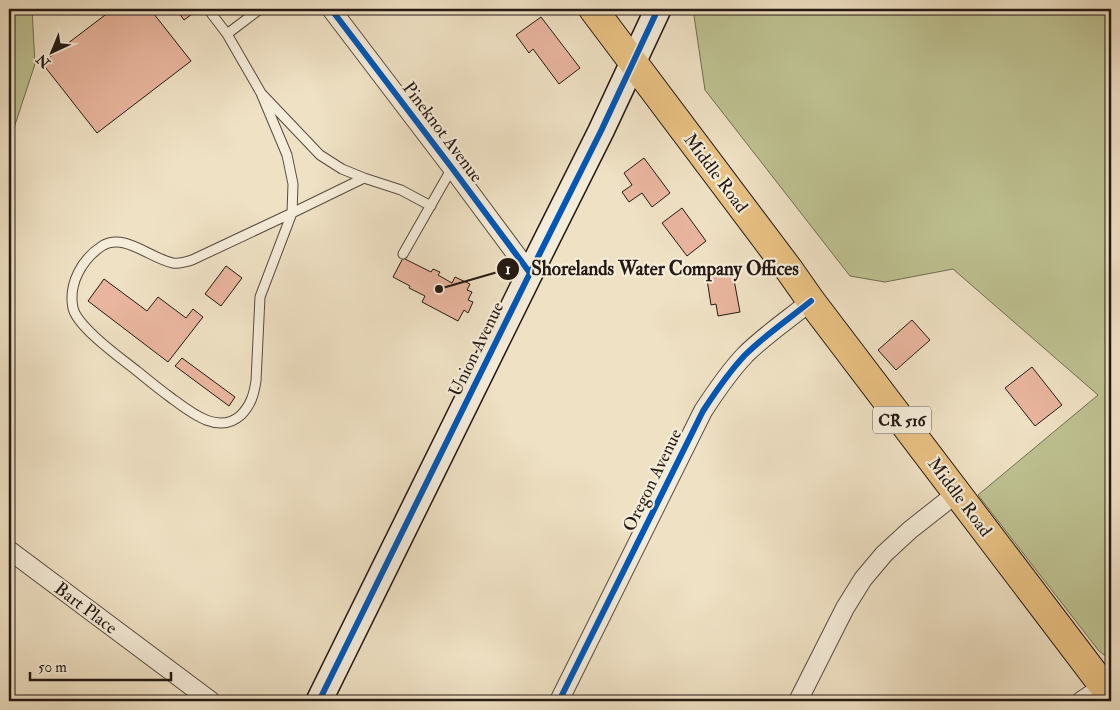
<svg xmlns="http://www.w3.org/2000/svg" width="1120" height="710" font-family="'IM FELL Double Pica',serif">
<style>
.green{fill:#bec191;stroke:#716d52}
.building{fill:#e9b59e;stroke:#241913}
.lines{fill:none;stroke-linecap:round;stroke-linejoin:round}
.lane-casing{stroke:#574b3f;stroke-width:11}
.street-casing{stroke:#574b3f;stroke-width:20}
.secondary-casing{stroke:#241913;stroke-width:28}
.primary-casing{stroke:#241913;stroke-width:30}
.lane{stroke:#f5ecd9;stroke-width:9}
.street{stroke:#f5ecd9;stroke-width:18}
.secondary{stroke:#f5ecd9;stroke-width:25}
.primary{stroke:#e8c082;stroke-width:28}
.cycleway-casing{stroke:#f5ecd9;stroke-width:9}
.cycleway{stroke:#0057b8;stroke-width:6}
.labels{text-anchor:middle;stroke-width:4.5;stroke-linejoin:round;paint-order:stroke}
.shield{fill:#f5ecd9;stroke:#63584e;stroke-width:1}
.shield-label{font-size:16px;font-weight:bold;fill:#241913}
.street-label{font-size:18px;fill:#241913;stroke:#f5ecd9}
.leader{fill:none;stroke:#241913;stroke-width:2}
.callout-dot{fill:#241913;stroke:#f5ecd9;stroke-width:2}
.mark-label{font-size:15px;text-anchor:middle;font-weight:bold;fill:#fff}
.callout-label{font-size:19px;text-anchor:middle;font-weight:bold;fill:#241913;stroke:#f5ecd9;stroke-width:4.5;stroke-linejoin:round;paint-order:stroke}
</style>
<rect width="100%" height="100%" fill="#efe1c4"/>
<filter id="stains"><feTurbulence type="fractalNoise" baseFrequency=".004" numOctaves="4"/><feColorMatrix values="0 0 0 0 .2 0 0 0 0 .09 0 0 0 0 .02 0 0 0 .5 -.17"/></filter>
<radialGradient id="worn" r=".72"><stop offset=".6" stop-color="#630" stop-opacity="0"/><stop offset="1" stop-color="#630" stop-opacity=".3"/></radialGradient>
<!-- green -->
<path class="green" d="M9 9H32L35 64 9 143Z
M693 9H1111V655H1104L1099 651 978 495 1098 395 953 269 885 282 850 276 705 90Z"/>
<!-- building -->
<path class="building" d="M113 9H150L191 61 97 133 42 63Z
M176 9H199L184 20Z
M541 17 580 68 559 84 533 49 529 53 516 35Z
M644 158 670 193 652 207 642 193 629 202 622 192 632 185 624 173Z
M682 208 706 241 687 256 662 223Z
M403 258 431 272 433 269 440 272 438 275 452 283 455 277 470 284 467 290 472 292 468 300 473 302 468 313 464 310 458 321 422 302 425 296 409 288 410 286 393 277Z
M226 266 242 278 221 306 205 294Z
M732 269 740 312 718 316 716 304 711 305 706 273Z
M104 279 147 311 158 297 186 318 193 309 203 317 168 362 88 301Z
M912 320 930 340 896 370 878 350Z
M182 358 235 397 229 406 175 366Z
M1032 367 1062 405 1035 426 1005 388Z"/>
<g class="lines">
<defs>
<path id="lane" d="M208 9 227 34 261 93 320 155 342 169 364 178
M227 34 260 9
M261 93 287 155 293 184 292 213 260 297 256 381C254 394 251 405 241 415 218 436 189 411 170 397 159 389 148 380 137 371 122 359 77 327 73 308 68 284 82 259 102 246 124 232 151 259 173 263 180 264 186 262 192 260L292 213 364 178 401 190 431 206
M403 254 452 168"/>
<path id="street" d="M331 9 452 168 530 273
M9 550 211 701
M559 701 703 411C716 391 729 372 745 355 765 335 789 319 811 301
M798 701 845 608 863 579 884 554 910 530 957 493
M1081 701 1111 681"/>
<path id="secondary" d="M319 701 530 273 601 131 658 9"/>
<path id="primary" d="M593 9 790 271 811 301 1111 696"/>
</defs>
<!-- lane casing -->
<use href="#lane" class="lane-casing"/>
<!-- street casing -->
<use href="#street" class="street-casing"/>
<!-- secondary casing -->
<use href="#secondary" class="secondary-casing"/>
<!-- primary casing -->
<use href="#primary" class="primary-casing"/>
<!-- lane -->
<use href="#lane" class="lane"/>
<!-- street -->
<use href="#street" class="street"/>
<!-- secondary -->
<use href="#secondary" class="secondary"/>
<!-- primary -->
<use href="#primary" class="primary"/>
<defs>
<path id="cycleway" d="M331 9 452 168 530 273
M319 701 530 273 601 131 658 9
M559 701 703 411C716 391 729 372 745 355 765 335 789 319 811 301"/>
</defs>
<!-- cycleway casing -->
<use href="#cycleway" class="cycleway-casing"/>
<!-- cycleway -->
<use href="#cycleway" class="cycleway"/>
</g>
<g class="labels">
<!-- shield labels -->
<rect class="shield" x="873" y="406.5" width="58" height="27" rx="4"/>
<g class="shield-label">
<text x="902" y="426">CR 516</text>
</g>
<!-- street labels -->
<g class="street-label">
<text transform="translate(443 132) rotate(53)" y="6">Pineknot Avenue</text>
<text transform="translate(716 173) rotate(53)" y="6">Middle Road</text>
<text transform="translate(476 349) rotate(-64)" y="6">Union Avenue</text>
<text transform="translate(652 480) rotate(-64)" y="6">Oregon Avenue</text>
<text transform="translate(960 497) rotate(53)" y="6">Middle Road</text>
<text transform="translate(86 608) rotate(37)" y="6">Bart Place</text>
</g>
</g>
<!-- callouts -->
<path class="leader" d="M439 289L508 269"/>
<g class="callout-dot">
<circle cx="439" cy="289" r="5"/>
<circle cx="508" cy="269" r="12"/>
</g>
<g class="mark-label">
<text x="508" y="274">1</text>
</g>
<g class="callout-label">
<text x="665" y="275">Shorelands Water Company Offices</text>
</g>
<!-- margin -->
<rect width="1120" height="710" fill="none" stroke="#efe1c4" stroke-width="30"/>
<rect x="10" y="10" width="1100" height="690" fill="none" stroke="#241913" stroke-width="2.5"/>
<rect x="15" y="15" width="1090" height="680" fill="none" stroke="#241913"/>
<!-- north arrow -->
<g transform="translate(52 52) rotate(224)" stroke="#f5ecd9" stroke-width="4" paint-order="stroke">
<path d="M0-4L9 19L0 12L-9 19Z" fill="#241913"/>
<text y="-8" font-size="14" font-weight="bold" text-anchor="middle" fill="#241913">N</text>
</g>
<!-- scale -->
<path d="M30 672v8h141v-8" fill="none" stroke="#241913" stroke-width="2.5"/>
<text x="38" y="672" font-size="15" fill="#241913" stroke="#f5ecd9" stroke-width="4" paint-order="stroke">50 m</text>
<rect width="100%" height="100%" filter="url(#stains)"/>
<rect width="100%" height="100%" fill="url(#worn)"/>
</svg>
